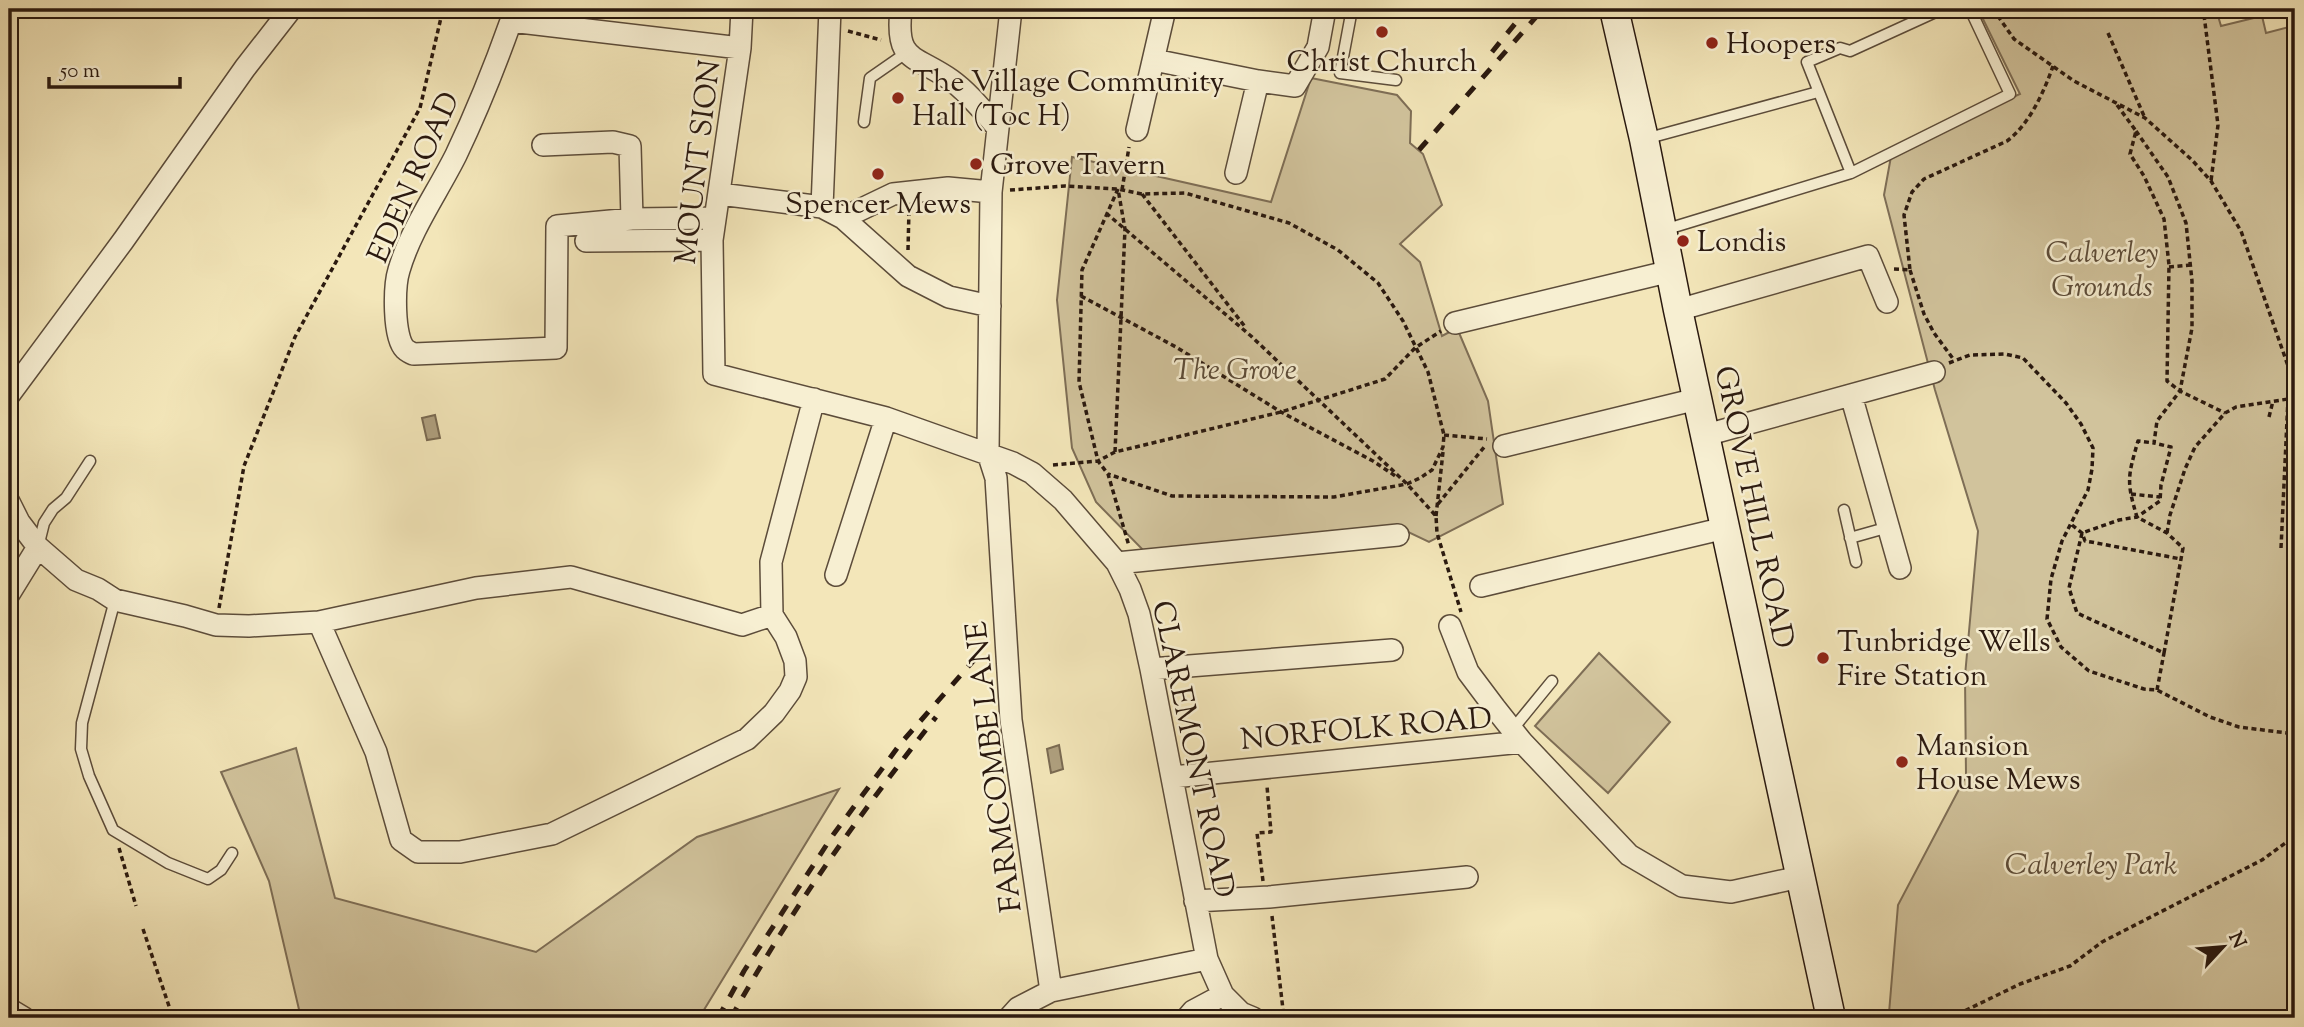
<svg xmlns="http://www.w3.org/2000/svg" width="2304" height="1027" font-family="'Sorts Mill Goudy',serif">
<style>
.green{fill:#d1c39c;stroke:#7e6e56;stroke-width:2}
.water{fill:#afa07f;stroke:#7a6a52;stroke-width:2}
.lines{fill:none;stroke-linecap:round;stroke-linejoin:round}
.lane-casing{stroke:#5c4c3a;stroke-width:13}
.street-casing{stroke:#5c4c3a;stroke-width:24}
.secondary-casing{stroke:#2a190f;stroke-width:31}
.path{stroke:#2a190f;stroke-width:3.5;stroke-dasharray:5 3.5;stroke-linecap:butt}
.lane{stroke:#f7efd2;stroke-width:10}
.street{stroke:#f7efd2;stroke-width:21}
.secondary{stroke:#f7efd2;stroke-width:28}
.rail{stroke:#2a190f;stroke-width:5;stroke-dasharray:12 12;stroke-linecap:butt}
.poi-dot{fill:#8f2418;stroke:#f7efd2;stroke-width:2.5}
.labels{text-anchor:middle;stroke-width:5;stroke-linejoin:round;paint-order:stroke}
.poi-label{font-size:30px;fill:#2a190f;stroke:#f7efd2;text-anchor:start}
.street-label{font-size:30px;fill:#2a190f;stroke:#f7efd2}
.park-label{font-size:30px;font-style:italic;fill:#5c4c39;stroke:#f7efd2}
</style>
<rect width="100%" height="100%" fill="#f3e6b9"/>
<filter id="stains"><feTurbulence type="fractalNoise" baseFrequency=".00286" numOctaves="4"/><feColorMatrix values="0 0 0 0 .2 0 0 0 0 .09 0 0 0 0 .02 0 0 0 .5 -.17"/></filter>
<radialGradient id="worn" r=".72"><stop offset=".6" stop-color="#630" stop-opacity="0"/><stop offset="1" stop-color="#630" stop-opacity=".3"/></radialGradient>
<!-- green -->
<path class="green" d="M1978 9H2216L2221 26 2262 16 2266 33 2293 26 2295 34V1014L1889 1013 1898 905 1966 776 1965 676 1978 531 1935 390 1884 195 1892 151 2020 94Z
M1311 78 1397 95 1411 111 1410 143 1423 154 1442 205 1400 244 1420 262 1442 336 1457 328 1488 401 1503 504 1429 542 1402 529 1144 551 1096 502 1072 448 1057 300 1072 157 1271 202Z
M1599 653 1670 722 1608 793 1535 726Z
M296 748 335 898 536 952 697 837 839 789 699 1018H301L269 881 221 772Z"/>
<!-- water -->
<path class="water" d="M435 415 440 438 427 440 422 418Z
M1059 745 1063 769 1051 773 1047 749Z"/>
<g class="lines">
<defs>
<path id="lane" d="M1352 9 1340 73 1396 80
M864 122 870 78 906 53
M1645 139 1818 92
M1851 173 1807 62 1840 48 1850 51 1942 9
M1664 230 1851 173 2010 94 1970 9
M1844 510 1856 562
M1850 538 1889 527
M38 547 44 523 53 509 66 498 90 461
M115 600 82 723 81 749 89 776 113 830 168 863 208 879 221 870 232 853
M1512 730 1552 681"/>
<path id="street" d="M742 9 740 48 712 240 714 374 886 418 1013 463 1032 473 1063 500 1117 563 1130 589 1139 614 1151 669 1207 959 1223 995 1241 1013 1253 1018
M901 9C895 63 914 54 951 80 968 92 983 111 997 127
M1011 9 991 192 988 453 996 478 1011 720 1051 991
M1154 60 1258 81 1295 86 1318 47 1325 9
M1137 130 1165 9
M543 145 613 142 630 146 632 219
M1236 173 1258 81
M720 194 822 207 843 218 908 276 949 297 990 306
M822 207 830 9
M715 218 632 219 557 226 556 348 414 354C412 354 406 350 405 349 393 337 394 286 399 270 411 229 437 193 456 155 477 111 495 66 511 21L740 48
M843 218 893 194 948 188 991 192
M586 241 712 240
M1678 310 1868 256 1887 302
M1455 323 1671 271
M9 395 123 241 245 68 291 9
M1851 395 1900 568
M1706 435 1934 372
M1504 446 1697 399
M9 502 19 522 38 547 76 580 98 589 115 600 185 616 216 625 249 626 319 622 476 588 571 577 742 625 772 615 771 562 814 399
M1117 563 1398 535
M836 575 886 418
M1481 586 1725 528
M9 594 38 547
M319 622 376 752 401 840 418 852H460L552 834 747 739 774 713 790 691 796 677 795 661 786 637 772 615
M1450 626 1468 672 1495 708 1522 742 1629 855 1682 886 1731 892 1800 877
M1151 669 1392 650
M1173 777 1522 742
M1195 901 1269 897 1467 877
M9 1009 24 1018
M1009 1018 1018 1008 1051 991 1207 959
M1187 1018 1193 1011 1223 995"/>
<path id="secondary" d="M1614 9 1644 139 1678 310 1831 1018"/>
</defs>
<!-- lane casing -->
<use href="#lane" class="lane-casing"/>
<!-- street casing -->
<use href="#street" class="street-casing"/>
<!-- secondary casing -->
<use href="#secondary" class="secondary-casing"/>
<!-- path -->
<path class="path" d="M1993 9 2014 39 2074 81 2145 118 2192 160 2211 181 2241 231 2295 386
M2204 15 2218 125 2211 181
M848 31 881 40
M2108 33 2144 116
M2117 105 2136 131 2130 154 2144 176 2164 219 2169 265 2167 381 2180 391 2225 413
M2136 131 2168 177 2186 223 2192 281V328L2180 391 2157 421 2154 443 2138 441C2128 476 2126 481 2137 517L2167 533 2183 548 2164 653 2077 613 2069 588 2082 533 2119 520 2137 517 2160 501 2161 485 2171 447 2154 443
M1118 189 1082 270 1079 382 1098 461 1108 474 1129 546
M1010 190 1065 186 1118 189 1142 194 1185 193 1289 223 1338 250 1378 283 1403 321 1428 372 1444 435 1443 447 1432 470 1420 478 1407 484 1334 497 1172 496 1108 474
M1122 190 1129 147
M1142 194 1246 328
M1106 213 1251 336 1407 484 1436 516 1437 533 1461 612
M908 250 909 209
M2169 267 2191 265
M1894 269 1910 270 1904 215 1912 192 1924 179 2007 141C2029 125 2044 92 2053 66
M1910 270 1924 314 1934 333 1954 360
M1081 296 1176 347 1281 412 1373 461 1397 477
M1949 363 1970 355 2005 354 2023 358 2066 403 2081 424 2093 448 2092 469 2088 490 2062 541 2051 579 2047 619 2061 647 2089 671 2144 689 2157 690 2210 717 2239 727 2295 734
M2269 417 2273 401
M1444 435 1487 439
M1115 452 1125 229 1118 189
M1053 465 1098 461 1115 452 1281 412 1385 379 1415 348 1441 331
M2131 494 2160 497
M1438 504 1485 446
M1436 516 1443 452
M2072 525 2082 533 2085 541 2091 542 2181 559
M2167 533 2170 515 2185 469 2195 447 2225 413 2236 407 2288 399
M2281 548 2288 399 2295 390
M219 608 244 466 295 337 420 108 443 9
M2157 690 2164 653
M119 848 136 906
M1263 881 1257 833 1271 832 1267 786
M1272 916 1284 1018
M143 929 173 1018
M1950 1018 2020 984 2070 966 2102 942 2262 860 2295 836"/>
<!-- lane -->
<use href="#lane" class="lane"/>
<!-- street -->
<use href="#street" class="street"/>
<!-- secondary -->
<use href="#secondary" class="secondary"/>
<!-- rail -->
<path class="rail" d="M1492 52 1527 9
M1419 150 1543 9
M718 1018 744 971 833 835 901 743 975 659
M731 1018C789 912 861 812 936 717"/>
</g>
<!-- markers -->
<g class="poi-dot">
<circle cx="1382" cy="32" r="7"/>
<circle cx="1712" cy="43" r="7"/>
<circle cx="898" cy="98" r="7"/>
<circle cx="976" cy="164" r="7"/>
<circle cx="878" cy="174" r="7"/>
<circle cx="1683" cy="241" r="7"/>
<circle cx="1823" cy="658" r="7"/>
<circle cx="1902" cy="762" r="7"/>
</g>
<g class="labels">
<!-- poi labels -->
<g class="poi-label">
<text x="1726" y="53">Hoopers</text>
<text x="1382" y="71" text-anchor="middle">Christ Church</text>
<text x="912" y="91">The Village Community<tspan x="912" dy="34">Hall (Toc H)</tspan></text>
<text x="990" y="174">Grove Tavern</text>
<text x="878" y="213" text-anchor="middle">Spencer Mews</text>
<text x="1697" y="251">Londis</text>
<text x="1837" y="651">Tunbridge Wells<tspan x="1837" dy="34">Fire Station</tspan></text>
<text x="1916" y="755">Mansion<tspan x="1916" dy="34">House Mews</tspan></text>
</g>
<!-- street labels -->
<g class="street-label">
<text transform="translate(697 162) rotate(-83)" y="10">MOUNT SION</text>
<text transform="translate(413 177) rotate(-66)" y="10">EDEN ROAD</text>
<text transform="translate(1755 507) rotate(78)" y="10">GROVE HILL ROAD</text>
<text transform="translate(1366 728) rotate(-5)" y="10">NORFOLK ROAD</text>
<text transform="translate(1194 749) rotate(78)" y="10">CLAREMONT ROAD</text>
<text transform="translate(993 767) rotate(-97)" y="10">FARMCOMBE LANE</text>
</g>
<!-- park labels -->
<g class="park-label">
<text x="2102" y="262">Calverley<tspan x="2102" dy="34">Grounds</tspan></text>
<text x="1235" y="379">The Grove</text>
<text x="2091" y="874">Calverley Park</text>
</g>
</g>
<!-- margin -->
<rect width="2304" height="1027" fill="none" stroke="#f3e6b9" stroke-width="35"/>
<rect x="10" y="10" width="2283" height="1006" fill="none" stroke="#2a190f" stroke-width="3.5"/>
<rect x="18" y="18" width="2269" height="992" fill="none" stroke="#2a190f" stroke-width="2"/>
<!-- north arrow -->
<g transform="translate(2223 947) rotate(64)" stroke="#f7efd2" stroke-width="5" paint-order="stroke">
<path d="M0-5L12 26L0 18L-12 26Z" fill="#2a190f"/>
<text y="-10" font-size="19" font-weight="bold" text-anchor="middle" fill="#2a190f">N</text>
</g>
<!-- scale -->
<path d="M49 77v10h131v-10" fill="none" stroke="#2a190f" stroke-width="3.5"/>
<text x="60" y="77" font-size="21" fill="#2a190f" stroke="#f7efd2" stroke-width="5" paint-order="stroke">50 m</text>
<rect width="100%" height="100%" filter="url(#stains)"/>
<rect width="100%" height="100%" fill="url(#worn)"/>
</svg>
